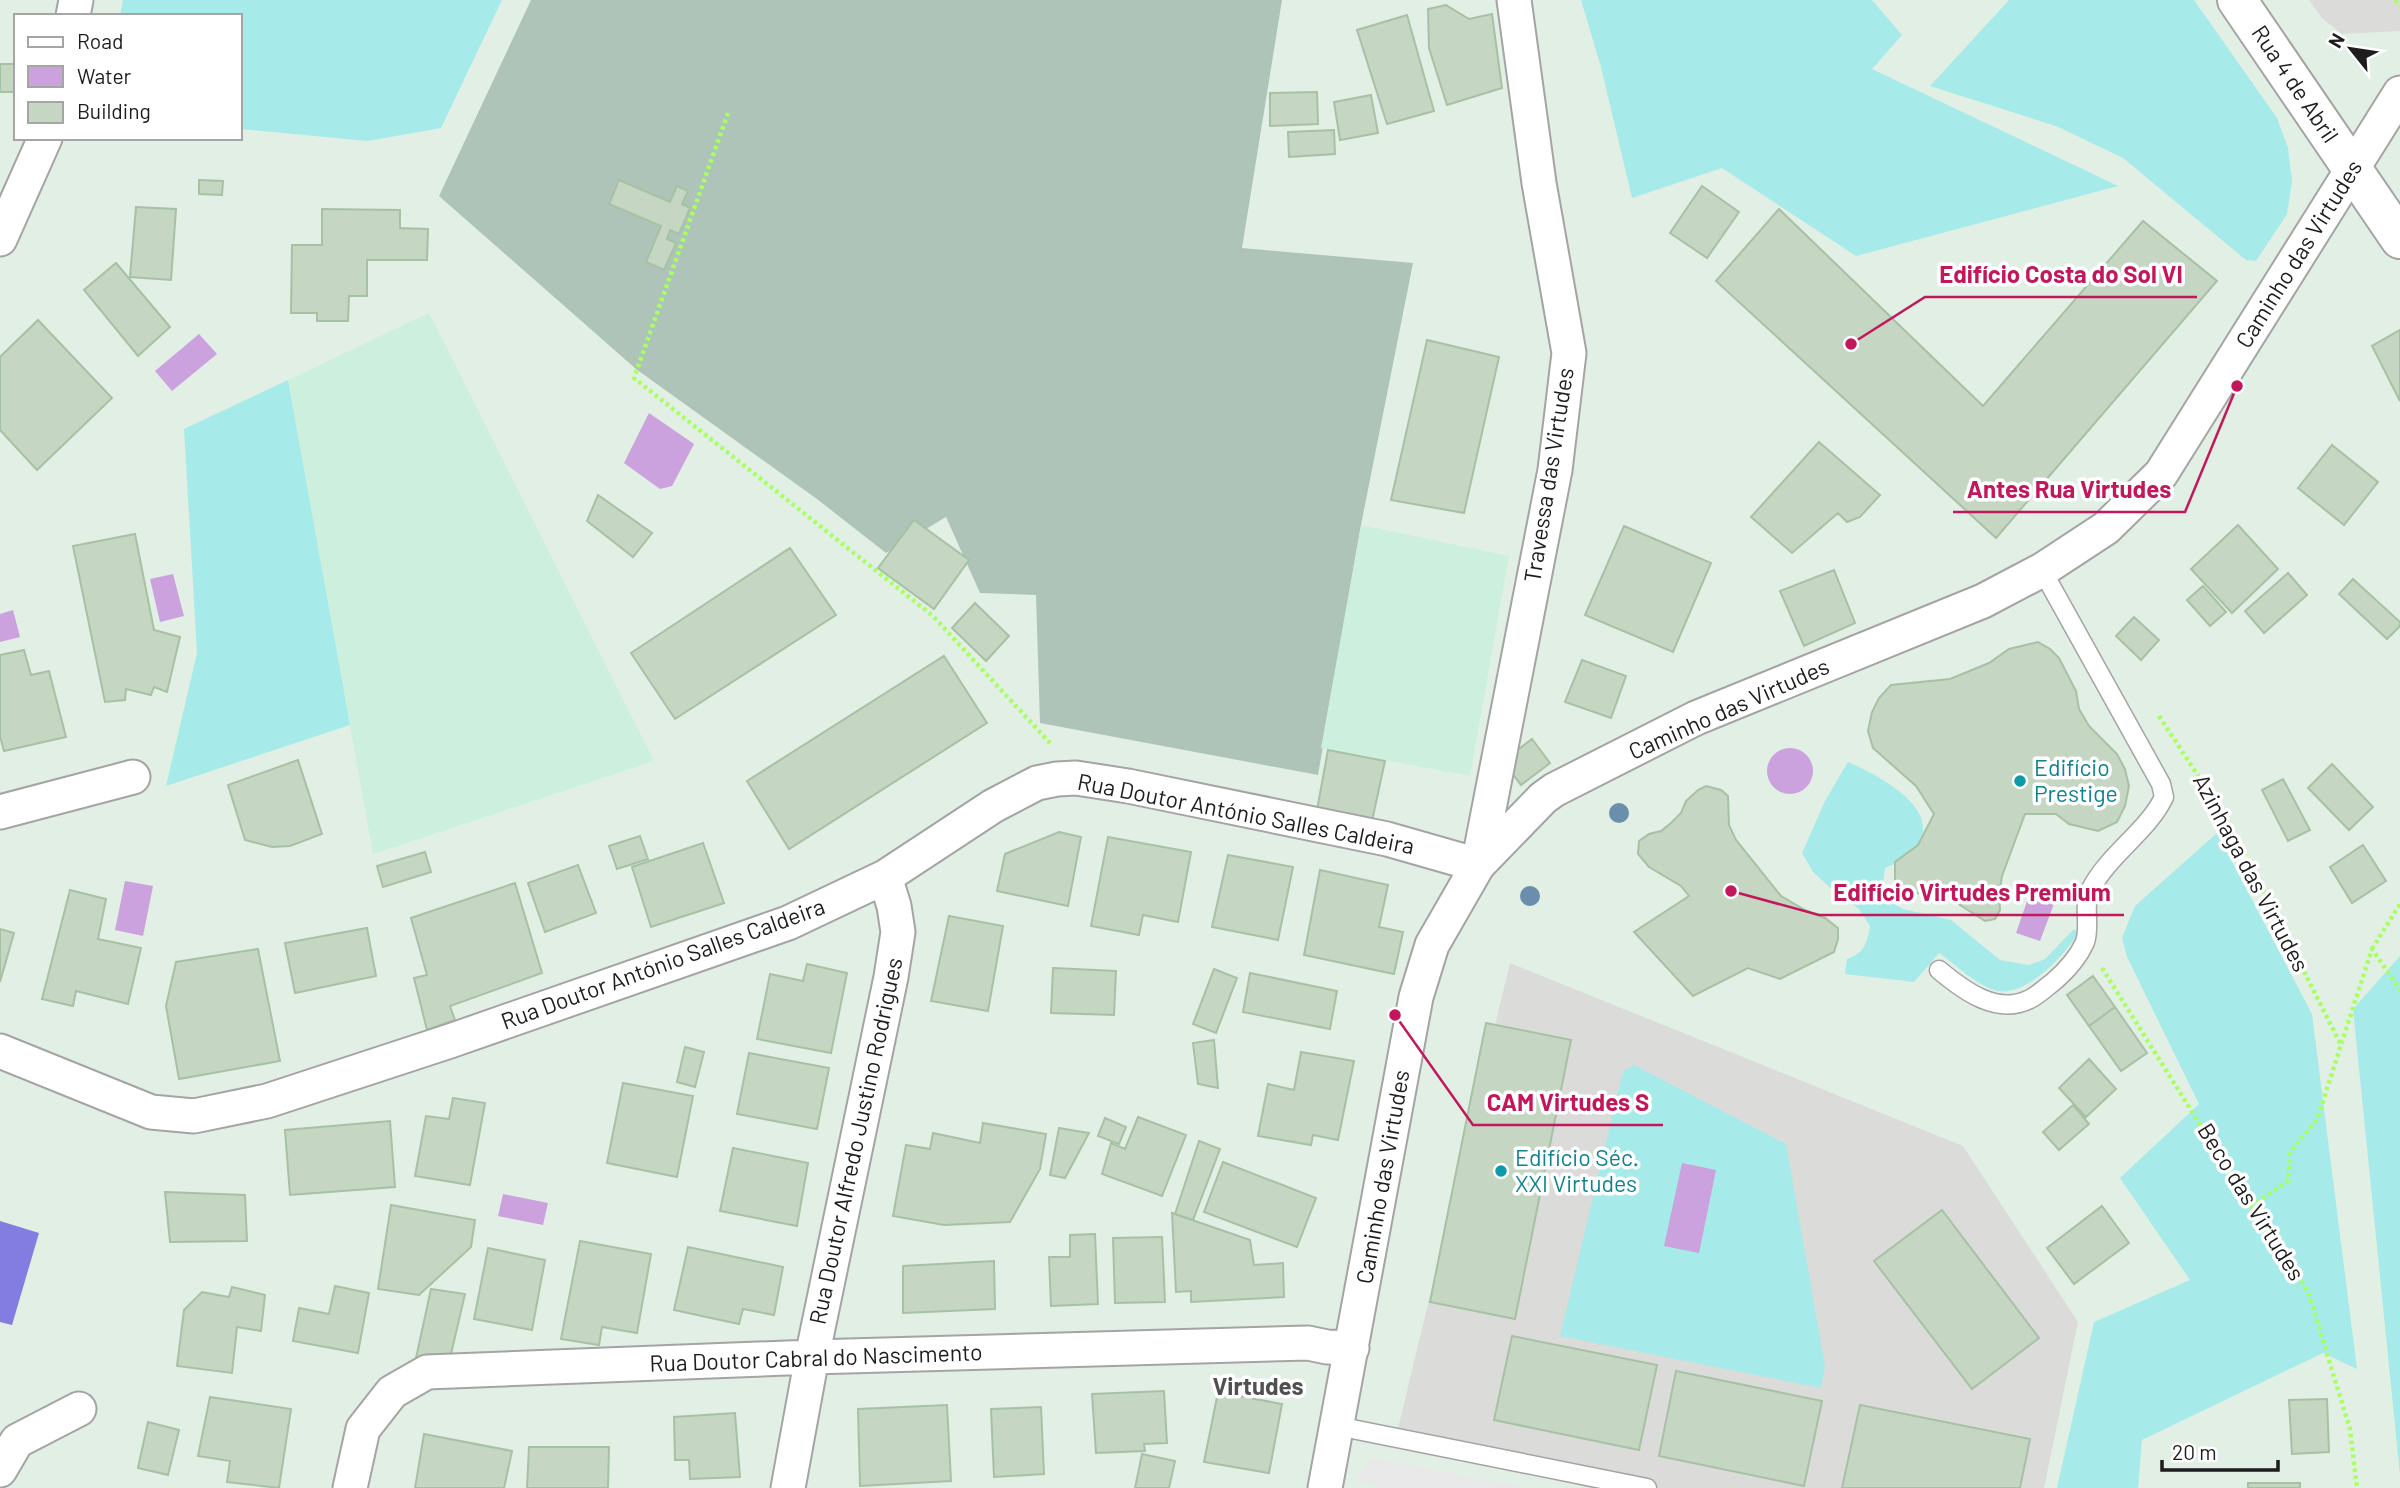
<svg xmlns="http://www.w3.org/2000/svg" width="2400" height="1488" font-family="Barlow,sans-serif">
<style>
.residential{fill:#dbdbda}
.construction{fill:#aec4b8}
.farmland{fill:#cdefde}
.grass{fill:#a6ebe9}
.pitch{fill:#837de1}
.parking{fill:#e9e9e9}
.water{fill:#cba1de}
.building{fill:#c5d6c3;stroke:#a7c1a4;stroke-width:2}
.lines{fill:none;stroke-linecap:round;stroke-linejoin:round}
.service-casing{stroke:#a4a4a4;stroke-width:21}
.minor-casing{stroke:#a4a4a4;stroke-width:37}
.tertiary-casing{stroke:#a4a4a4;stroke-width:42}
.path{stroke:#a8ff63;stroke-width:4.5;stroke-dasharray:3.5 3.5;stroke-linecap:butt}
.service{stroke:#fff;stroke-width:18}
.minor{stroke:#fff;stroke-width:33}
.tertiary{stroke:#fff;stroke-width:38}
.tree{fill:#6a8eac}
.culture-dot{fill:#0f9aa8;stroke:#fff;stroke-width:2.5}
.labels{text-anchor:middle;stroke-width:7;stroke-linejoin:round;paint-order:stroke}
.street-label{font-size:23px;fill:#1d1d1d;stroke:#fff}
.culture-label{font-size:23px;fill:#0d838f;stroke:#fff;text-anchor:start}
.neighbourhood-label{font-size:24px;font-weight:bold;fill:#505050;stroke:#fff}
.leader{fill:none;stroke:#c2185b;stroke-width:2.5}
.callout-dot{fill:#c2185b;stroke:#fff;stroke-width:2.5}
.callout-label{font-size:24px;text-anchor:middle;font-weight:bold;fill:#c2185b;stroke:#fff;stroke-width:7;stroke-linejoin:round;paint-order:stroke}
</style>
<rect width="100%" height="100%" fill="#e2efe4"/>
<!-- residential -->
<path class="residential" d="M2309 0H2400V31L2342 34 2322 18Z
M1510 963 1963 1146 2078 1322 2044 1488H1590L1395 1441Z"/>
<!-- construction -->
<path class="construction" d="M531 0H1282L1242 248 1413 263 1361 525 1318 775 1040 723 1036 595 980 593 946 517 886 553 817 499 636 369 439 196Z"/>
<!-- farmland -->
<path class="farmland" d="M429 313 654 761 373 854 288 380Z
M1361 525 1509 556 1470 776 1321 748Z"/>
<!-- grass -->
<path class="grass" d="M123 0H502L441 128 368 141 240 129V16H120Z
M1581 0H1872L1902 35 1872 69 2118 186 1856 256 1722 168 1632 198 1601 67Z
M2009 0H2194L2277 118 2288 148 2292 181 2287 214 2256 261 2246 260 2123 158 2056 126 1930 86Z
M288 380 350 725 166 786 197 653 184 429Z
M1848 762C1875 774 1940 806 1919 843 1916 848 1914 853 1910 856 1902 861 1893 864 1885 868L1883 884 1889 901 1903 909 1951 920 2000 960 2029 965 2045 959 2074 929 2078 933C2065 955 2027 996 1998 991 1977 986 1956 965 1939 953L1914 982 1845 974 1847 959C1864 953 1867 944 1870 926L1859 909 1836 893 1813 872 1802 853 1825 801Z
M2217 833 2312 1014 2357 1369 2323 1353 2142 1440 2138 1488H2057L2094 1322 2190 1280 2120 1178 2199 1104 2127 957 2122 938 2135 906Z
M2400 956V1475L2353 1009Z
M1634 1065 1786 1144 1825 1366 1821 1388 1560 1336 1622 1075 1625 1070Z"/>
<!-- pitch -->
<path class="pitch" d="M0 1221 39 1233 12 1325 0 1322Z"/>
<!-- parking -->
<path class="parking" d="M1372 1458 1529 1488H1390L1355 1481Z"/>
<!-- water -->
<path class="water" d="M199 334 217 354 172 391 155 371Z
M649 413 694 444 672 486 660 489 624 463Z
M173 574 184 616 160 622 150 579Z
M13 610 20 637 0 642V614Z
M1767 771a23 23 0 1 1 46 0a23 23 0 1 1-46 0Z
M125 881 153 886 143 936 115 930Z
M2033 884 2058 893 2040 941 2016 933Z
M1682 1163 1716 1170 1699 1253 1664 1246Z
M503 1194 548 1203 543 1225 498 1216Z"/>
<!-- building -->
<path class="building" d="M1446 5 1469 19 1492 14 1502 88 1447 105 1429 48 1428 9Z
M1407 15 1434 111 1387 124 1357 30Z
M0 64H16V92H0Z
M1317 92 1318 124 1270 126V93Z
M1371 95 1378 133 1340 140 1334 102Z
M1334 130 1335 154 1289 157 1288 132Z
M199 180 223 181 222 195 199 194Z
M619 180 670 202 677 186 688 191 682 204 690 208 679 234 670 230 667 239 676 243 664 270 646 262 661 226 609 204Z
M1702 186 1739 212 1707 258 1670 233Z
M136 207 176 209 171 280 130 277Z
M322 209 400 210V228L428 229 427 260H367V296H349L348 321H317V313H291L292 245H322Z
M1779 209 1983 406 2143 221 2217 281 1996 538 1716 281Z
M116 263 170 327 138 356 84 290Z
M38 320 112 398 37 470 0 430V357Z
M2400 330V401L2372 346Z
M1427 340 1499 357 1464 513 1391 500Z
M1819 442 1880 495 1860 517 1847 522 1838 513 1792 553 1751 517Z
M2332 445 2378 482 2344 525 2298 488Z
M598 495 652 533 633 557 587 521Z
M914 520 969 560 934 609 878 568Z
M2238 525 2278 569 2232 613 2191 569Z
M1624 526 1711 563 1673 652 1585 615Z
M135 534 154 630 180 637 167 692 154 687 151 695 126 689 125 700 105 702 73 546Z
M790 548 836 615 675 719 631 653Z
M1834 570 1855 623 1804 646 1780 591Z
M2288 573 2307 595 2264 633 2245 611Z
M2353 579 2400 622V626L2387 639 2339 594Z
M2203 586 2226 612 2210 626 2187 600Z
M975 603 1009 636 986 661 952 628Z
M2134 617 2159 640 2141 660 2116 636Z
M2038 642 2050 649 2059 658 2076 691 2079 709 2089 726 2117 754 2125 769 2129 786 2125 806 2117 822 2098 831 2069 824 2056 814H2025L2002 876 1999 894 2000 910 1995 919 1985 921 1949 898 1905 891 1898 886 1895 879V862L1918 845 1934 814 1916 786 1873 748 1868 731 1872 712 1879 698 1891 685 1950 679 1989 663 2009 649Z
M24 650 31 675 49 671 66 737 4 751 0 736V655Z
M944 656 987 723 789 849 747 781Z
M1582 660 1626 676 1611 718 1565 702Z
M1532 739 1550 763 1521 785 1503 761Z
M1328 750 1385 761 1372 821 1317 810Z
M298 760 322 834 290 846 272 847 245 840 228 785Z
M2332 764 2373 807 2349 830 2308 788Z
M2283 779 2310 830 2288 841 2262 790Z
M1706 786 1721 790 1728 796 1729 825 1736 840 1781 896 1805 910 1825 918 1838 928V939L1834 952 1780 979 1748 968 1693 996 1634 932 1689 896 1681 886 1649 867 1638 854 1639 841 1649 834 1661 831 1671 823 1681 813 1686 801 1698 790Z
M1059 832 1081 837 1068 906 997 891 1005 854Z
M640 836 648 859 617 869 609 846Z
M1108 837 1191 852 1178 922 1143 915 1139 935 1091 926Z
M703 843 724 903 651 927 632 867Z
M2363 845 2386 881 2352 903 2330 867Z
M425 852 431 872 383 887 377 866Z
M1228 855 1293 867 1278 940 1212 927Z
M578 865 596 913 545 932 528 883Z
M1320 870 1388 885 1379 927 1403 932 1394 974 1304 955Z
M515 883 542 973 450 1006 455 1020 427 1030 414 978 427 975 411 918Z
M70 890 106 899 98 939 141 948 128 1004 76 991 73 1006 42 999Z
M949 916 1003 926 988 1011 931 1001Z
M367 928 376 976 295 993 285 943Z
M0 929 14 933 0 982Z
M258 949 280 1061 179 1079 166 1006 176 962Z
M807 964 847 973 831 1053 757 1039 770 974 803 981Z
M1053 968 1116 971 1114 1015 1051 1013Z
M1214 969 1237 978 1216 1033 1193 1024Z
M1250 973 1337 991 1330 1029 1243 1012Z
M2093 976 2115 1007 2089 1026 2067 995Z
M2115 1007 2147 1053 2121 1071 2089 1026Z
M1486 1023 1571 1040 1515 1319 1430 1302Z
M1214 1040 1218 1088 1198 1084 1193 1043Z
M685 1047 704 1052 695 1087 677 1082Z
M1301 1052 1354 1061 1338 1140 1313 1135 1311 1145 1258 1136 1268 1084 1294 1090Z
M749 1053 829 1068 817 1129 737 1114Z
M2089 1059 2116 1089 2086 1117 2059 1088Z
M623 1083 693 1096 677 1177 607 1163Z
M453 1098 485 1103 470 1185 415 1176 426 1116 449 1119Z
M2073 1105 2089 1124 2059 1150 2043 1132Z
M1138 1117 1186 1135 1162 1196 1102 1174 1111 1143 1125 1149Z
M1105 1118 1126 1127 1119 1144 1098 1136Z
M390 1121 395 1187 290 1195 285 1130Z
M983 1123 1046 1134 1040 1169 1010 1222 944 1225 893 1216 906 1145 930 1149 933 1133 980 1143Z
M1059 1128 1089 1133 1065 1178 1050 1175Z
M1199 1141 1220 1149 1193 1220 1175 1214Z
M733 1148 808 1163 797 1226 720 1211Z
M1223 1162 1316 1198 1297 1247 1204 1212Z
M165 1192 245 1195 247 1241 170 1242Z
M391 1205 475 1220 471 1247 419 1295 378 1289Z
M2102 1206 2129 1243 2074 1284 2047 1248Z
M1942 1210 2039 1338 1972 1389 1874 1261Z
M1172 1213 1250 1240 1254 1265 1283 1263 1284 1297 1191 1302V1291L1176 1292Z
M1095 1234 1098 1304 1051 1306 1049 1257H1070V1235Z
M1162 1237 1165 1302 1115 1303 1113 1238Z
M580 1241 651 1254 637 1333 602 1327 599 1345 561 1339Z
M688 1247 783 1267 774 1315 743 1309 739 1324 674 1310Z
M488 1248 545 1260 532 1330 474 1319Z
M994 1261 995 1309 903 1313V1266Z
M335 1286 369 1293 358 1353 293 1341 299 1308 329 1314Z
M232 1287 265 1295 261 1331 237 1327 232 1373 177 1366 184 1310 202 1292 229 1297Z
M431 1289 465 1294 451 1354 416 1358Z
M1512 1336 1657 1365 1639 1450 1494 1420Z
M1676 1371 1822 1401 1804 1486 1659 1456Z
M1164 1391 1167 1443 1144 1444 1145 1451 1096 1453 1092 1394Z
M1218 1392 1282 1404 1269 1473 1204 1462Z
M210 1397 291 1409 279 1488 227 1482 230 1461 198 1456Z
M2327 1399 2329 1452 2292 1454 2289 1400Z
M947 1405 951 1481 860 1486 858 1409Z
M1860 1405 2030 1439 2020 1488H1842Z
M1041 1407 1044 1474 994 1477 991 1409Z
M735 1413 740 1477 690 1479 689 1460H675L674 1417Z
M148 1422 179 1430 168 1475 138 1468Z
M424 1434 512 1451 504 1488H415Z
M529 1447H609L608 1488H527Z
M1142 1454 1175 1461 1169 1488H1135Z
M2248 1483H2300V1488H2248Z"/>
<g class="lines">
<defs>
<path id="service" d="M1939 970C1963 990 1997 1016 2030 999 2038 995 2045 988 2052 983 2065 972 2078 958 2085 942 2091 924 2082 906 2091 889 2108 855 2148 831 2164 797L2161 784 2042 570
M1337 1426 1647 1488"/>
<path id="minor" d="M73 16 76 0
M0 239 45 138
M0 812 133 777
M1478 865 1555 470 1569 353 1539 183 1514 0
M0 1051 151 1112 194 1116 267 1101 450 1041 788 923 885 877 993 806 1037 783 1057 779 1076 778 1128 786 1387 839 1478 865
M0 1470 17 1441 79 1409
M350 1488 363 1429 392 1392 427 1372 812 1357 1308 1343 1327 1347 1352 1348
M788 1488 812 1357 891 977 898 932 894 906 885 877
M1325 1488 1416 997 1432 945 1478 865 1543 798 1554 790 1696 718 1983 601 2042 570 2106 528 2161 474 2400 93"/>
<path id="tertiary" d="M2237 0 2400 239"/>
</defs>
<!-- service casing -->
<use href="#service" class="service-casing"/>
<!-- minor casing -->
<use href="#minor" class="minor-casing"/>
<!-- tertiary casing -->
<use href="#tertiary" class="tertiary-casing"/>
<!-- path -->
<path class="path" d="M2395 0 2400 6
M728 113 634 378 933 616 1050 743
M2159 716 2229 823 2341 1045 2372 949 2400 990
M2372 949 2400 904
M2102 968 2251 1206 2308 1292 2350 1429 2357 1488
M2251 1206 2288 1181 2290 1152 2317 1120 2341 1045"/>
<!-- service -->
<use href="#service" class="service"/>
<!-- minor -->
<use href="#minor" class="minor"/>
<!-- tertiary -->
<use href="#tertiary" class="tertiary"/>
</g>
<!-- trees -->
<g class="tree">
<circle cx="1619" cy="813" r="10"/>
<circle cx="1530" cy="896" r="10"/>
</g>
<!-- markers -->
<g class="culture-dot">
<circle cx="2020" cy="781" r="7"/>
<circle cx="1501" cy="1171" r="7"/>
</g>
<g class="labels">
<!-- street labels -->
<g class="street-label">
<text transform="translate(2295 84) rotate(56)" y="8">Rua 4 de Abril</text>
<text transform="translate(2299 254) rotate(-58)" y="8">Caminho das Virtudes</text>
<text transform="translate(1549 475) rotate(-81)" y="8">Travessa das Virtudes</text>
<text transform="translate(1729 709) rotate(-24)" y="8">Caminho das Virtudes</text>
<text transform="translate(1246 814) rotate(11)" y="8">Rua Doutor António Salles Caldeira</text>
<text transform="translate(2251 873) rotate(62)" y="8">Azinhaga das Virtudes</text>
<text transform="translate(663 964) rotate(-20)" y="8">Rua Doutor António Salles Caldeira</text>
<text transform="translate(856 1141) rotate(-78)" y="8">Rua Doutor Alfredo Justino Rodrigues</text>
<text transform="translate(1383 1177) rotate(-80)" y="8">Caminho das Virtudes</text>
<text transform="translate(2251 1202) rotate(58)" y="8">Beco das Virtudes</text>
<text transform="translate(816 1358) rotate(-2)" y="8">Rua Doutor Cabral do Nascimento</text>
</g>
<!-- culture labels -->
<g class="culture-label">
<text x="2034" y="776">Edifício<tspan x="2034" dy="26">Prestige</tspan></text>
<text x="1515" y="1166">Edifício Séc.<tspan x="1515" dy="26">XXI Virtudes</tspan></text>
</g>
<!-- neighbourhood labels -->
<g class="neighbourhood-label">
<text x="1258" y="1395">Virtudes</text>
</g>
</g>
<!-- callouts -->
<path class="leader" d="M1851 344L1925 297H2197M2237 386L2185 512H1953M1731 891L1819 915H2124M1395 1015L1473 1125H1663"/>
<g class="callout-dot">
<circle cx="1851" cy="344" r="7"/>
<circle cx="2237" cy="386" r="7"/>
<circle cx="1731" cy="891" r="7"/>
<circle cx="1395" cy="1015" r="7"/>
</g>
<g class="callout-label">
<text x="2061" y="283">Edifício Costa do Sol VI</text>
<text x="2069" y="498">Antes Rua Virtudes</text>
<text x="1972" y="901">Edifício Virtudes Premium</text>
<text x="1568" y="1111">CAM Virtudes S</text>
</g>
<!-- legend -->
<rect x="14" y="14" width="228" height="126" fill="#ffffff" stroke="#a5a5a5" stroke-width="2"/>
<rect x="28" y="37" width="35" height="10" fill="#ffffff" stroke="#a5a5a5" stroke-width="2"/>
<text x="77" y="49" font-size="21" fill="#1d1d1d">Road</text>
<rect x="28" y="66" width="35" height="21" fill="#cba1de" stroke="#a5a5a5" stroke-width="2"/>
<text x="77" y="84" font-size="21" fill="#1d1d1d">Water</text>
<rect x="28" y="102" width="35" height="21" fill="#c5d6c3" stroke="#a5a5a5" stroke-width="2"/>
<text x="77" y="119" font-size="21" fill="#1d1d1d">Building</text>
<!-- north arrow -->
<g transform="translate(2351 49) rotate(300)" stroke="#ffffff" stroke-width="5" paint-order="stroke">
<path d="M0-5L12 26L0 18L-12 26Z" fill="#1d1d1d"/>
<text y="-10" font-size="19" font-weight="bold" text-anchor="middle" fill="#1d1d1d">N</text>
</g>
<!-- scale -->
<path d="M2162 1460v10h116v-10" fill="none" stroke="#1d1d1d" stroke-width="3.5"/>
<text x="2172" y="1460" font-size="21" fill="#1d1d1d" stroke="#ffffff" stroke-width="5" paint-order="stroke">20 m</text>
</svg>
